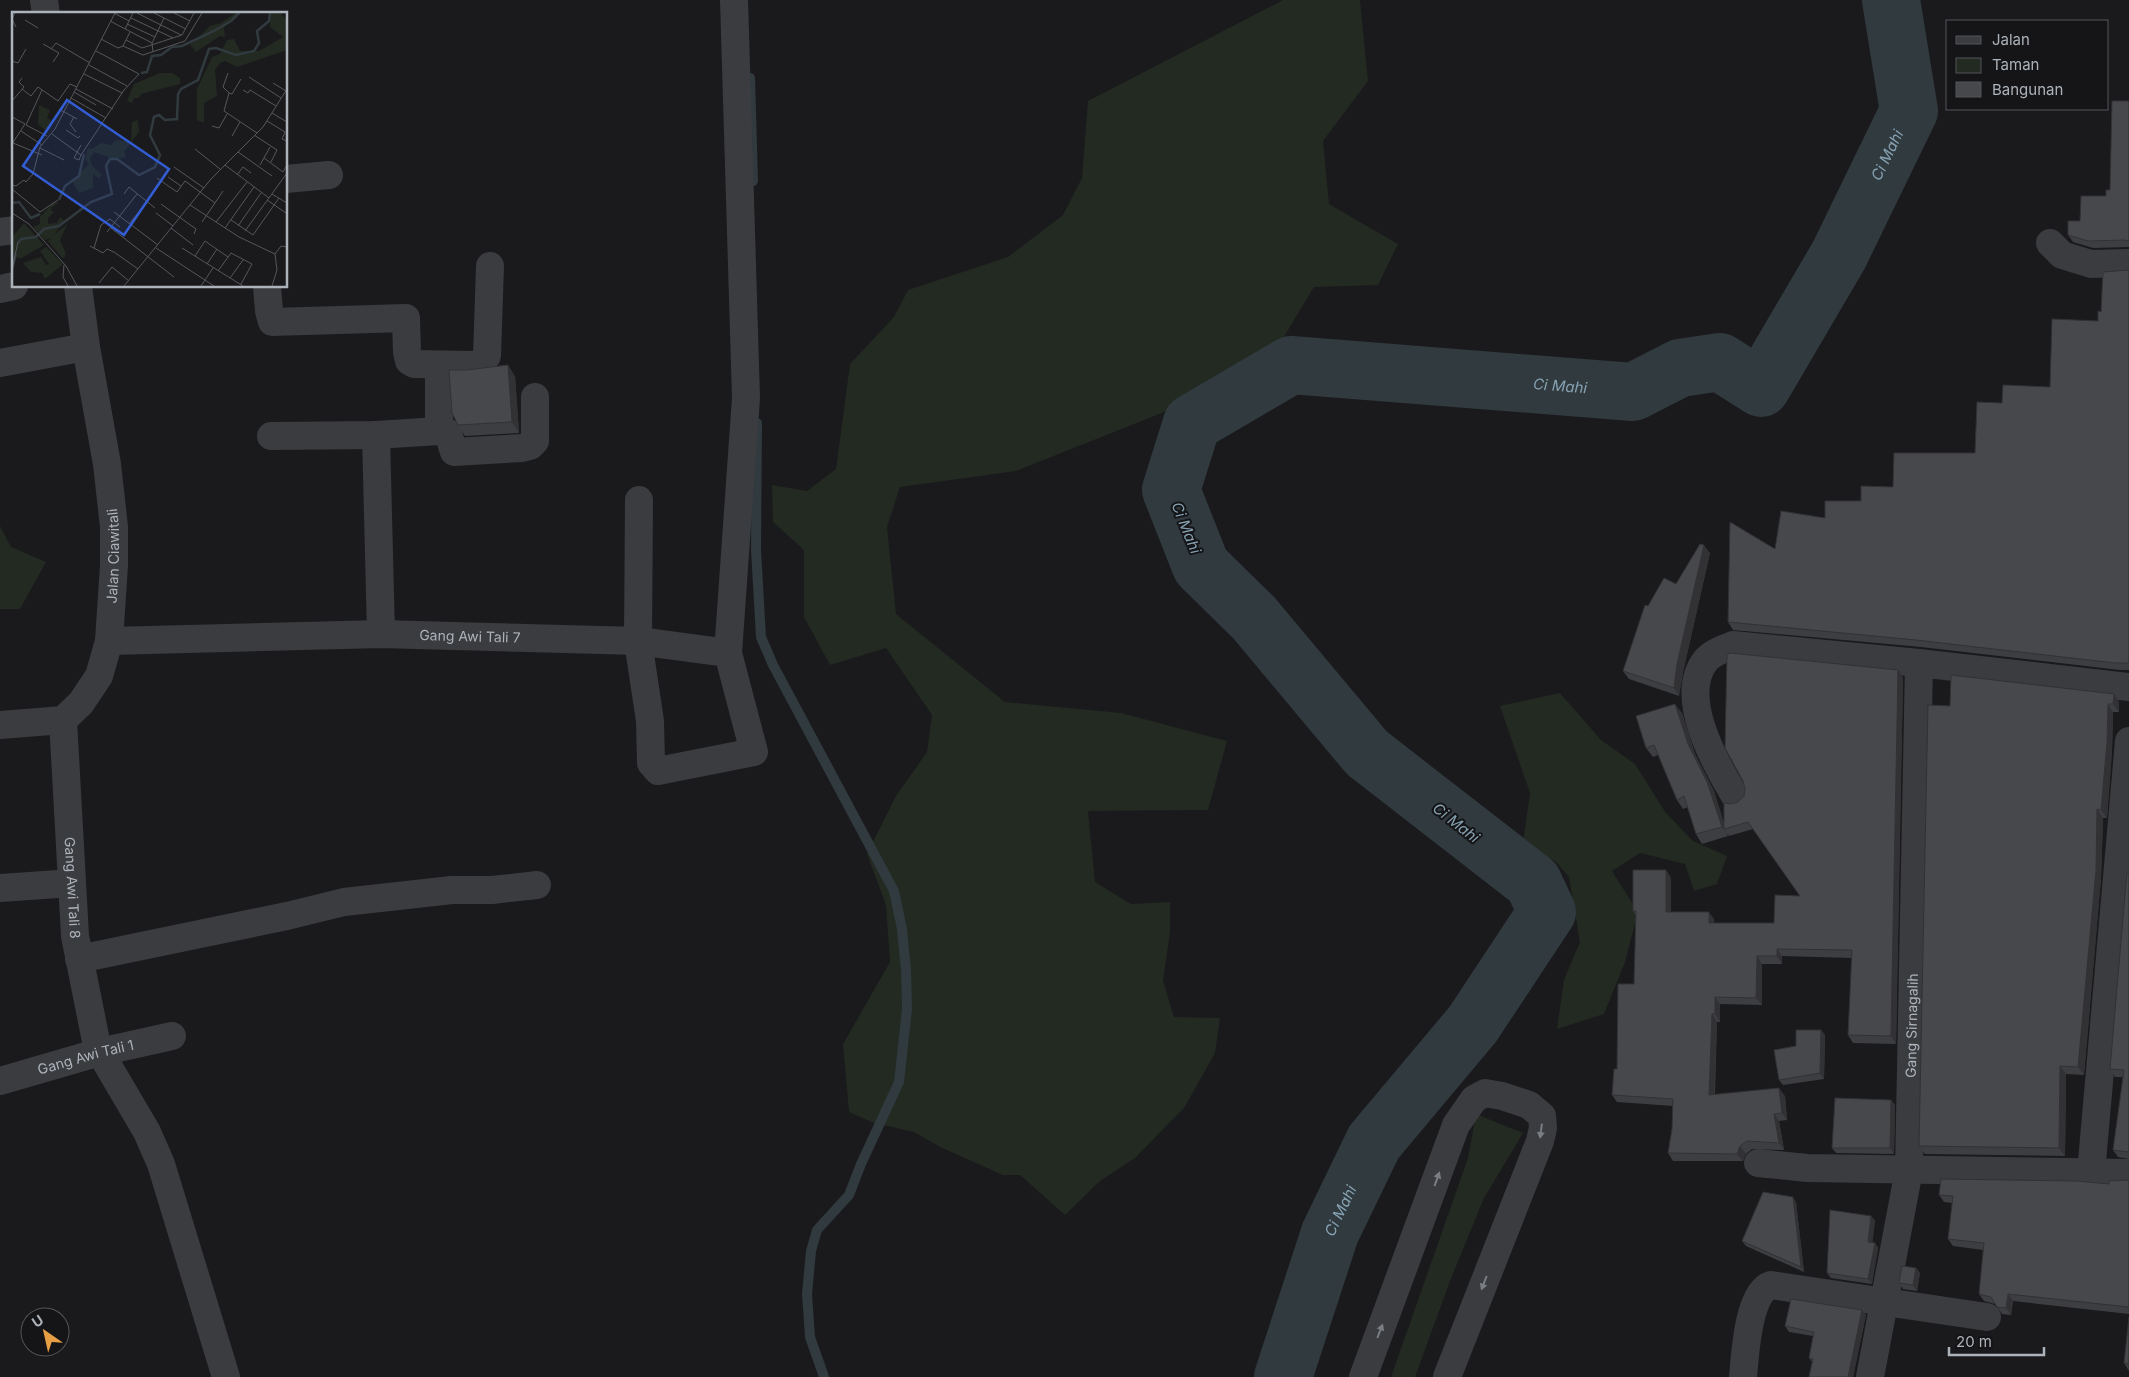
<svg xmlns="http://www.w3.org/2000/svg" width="2129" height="1377" font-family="Inter,sans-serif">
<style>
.green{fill:#222a22}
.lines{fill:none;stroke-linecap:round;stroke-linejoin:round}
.stream{stroke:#303a3f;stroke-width:10}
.river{stroke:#303a3f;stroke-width:58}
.minor{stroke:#3b3c40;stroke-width:28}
.wall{fill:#3d3e41}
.shaded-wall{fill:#323235}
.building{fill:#47484c;stroke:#323235}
.oneway{fill:#7a7d83}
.labels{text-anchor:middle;stroke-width:4;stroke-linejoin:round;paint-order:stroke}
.street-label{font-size:14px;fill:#adb3ba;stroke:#151517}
.water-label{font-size:15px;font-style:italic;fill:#87a3b3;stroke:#151517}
.inset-river{fill:none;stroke:#303a3f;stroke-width:2.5}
.inset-road{fill:none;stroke:#55575b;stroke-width:1}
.view{fill:#335dd4;fill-opacity:0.15;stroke:#335dd4;stroke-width:2.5}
.inset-edge{fill:none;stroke:#adb3ba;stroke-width:2.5}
</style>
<rect width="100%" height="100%" fill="#1a1a1c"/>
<!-- green -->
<path class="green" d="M1283 0H1360L1368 81 1323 141 1329 204 1398 244 1378 285 1314 287 1262 373 1016 471 900 487 887 527 896 614 1005 702 1121 713 1227 741 1208 810 1088 811 1095 882 1131 904 1170 902V932L1163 981 1174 1017 1220 1018 1215 1053 1184 1108 1135 1158 1100 1181 1065 1215 1020 1175H1003L940 1147 914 1132 874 1123 849 1112 843 1044 890 962 886 905 867 854 896 796 927 752 932 715 886 648 830 665 804 617V550L773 522 772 485 807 491 836 469 850 364 894 317 908 290 1008 257 1063 215 1082 178 1088 101Z
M0 526 11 547 46 562 20 609H0Z
M1560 693 1601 740 1635 764 1666 813 1693 841 1727 856 1717 884 1694 891 1685 864 1640 853 1612 871 1638 912 1625 962 1604 1014 1557 1029 1564 980 1580 942 1569 877 1556 862 1523 843 1530 793 1500 706Z
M1476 1114 1523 1133 1484 1198 1450 1281 1415 1377H1391L1468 1158Z"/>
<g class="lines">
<!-- stream -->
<path class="stream" d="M750 78 753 181
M757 423 756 550 761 637 773 665 894 891 902 929 906 971 907 1009 899 1082 861 1164 849 1195 817 1230 811 1251 807 1294 810 1337 824 1377"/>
<!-- river -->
<path class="river" id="s1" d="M1283 1377 1330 1233 1374 1142 1473 1024 1547 912 1533 882 1367 753 1254 618 1201 566 1171 490 1192 423 1291 365 1633 392 1680 368 1720 362 1761 388 1839 255 1909 111 1891 0"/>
<!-- minor -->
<g class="minor">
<path d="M44 0 46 14"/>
<path d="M286 179 329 175"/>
<path d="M0 232 14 230"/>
<path d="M2050 243 2062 255 2091 264 2129 263"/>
<path d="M267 286 269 311 272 322 406 318 407 352 409 361 414 364 475 365 482 362 487 356 490 266"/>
<path d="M0 289 14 286"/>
<path d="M0 363 86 347"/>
<path d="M439 431V365"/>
<path d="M376 435 381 634"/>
<path d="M271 436 376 435 439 431 448 433 454 452 522 448 530 446 535 441V397"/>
<path id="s2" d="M109 641 381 634 638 641 728 653 754 752 658 771 651 763 650 721 638 641 639 500"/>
<path d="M728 653 746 398 734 0"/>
<path id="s3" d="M63 720 75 936 96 1041 100 1052 147 1132 161 1164 226 1377"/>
<path id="s4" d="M0 725 63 720 81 703 99 676 109 641 114 565V527L107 464 86 347 78 286"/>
<path d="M1735 796C1715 763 1677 696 1706 660 1713 652 1724 649 1733 645L1919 663 2129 687"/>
<path d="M0 888 72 883"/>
<path d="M79 959 287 916 344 902 452 890H492L537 885"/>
<path id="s5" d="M0 1081 100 1052 172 1036"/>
<path d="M1758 1163 1807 1168 2129 1173"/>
<path d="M2091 1173 2129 741"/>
<path d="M1363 1377 1456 1125 1474 1099 1485 1093 1502 1096 1529 1105 1542 1116 1543 1128 1540 1141 1447 1377"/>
<path d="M1743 1377C1745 1356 1748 1292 1771 1285L1987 1317"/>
<path id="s6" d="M1870 1377 1909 1170 1919 663"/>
</g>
</g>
<!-- wall -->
<path class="wall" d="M2129 101V247L2093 248 2073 242 2068 235 2080 221 2106 196 2110 190Z
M2129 270V670H2120L1921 647 1733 630 1728 622 1775 549 1825 518 1893 487 1975 453 2002 403 2050 387 2098 321 2101 312Z
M515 376 519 433 465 436 458 425Z
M1710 553 1683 672 1679 696 1629 679 1623 671 1648 606 1676 584Z
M1903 677 1896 1044 1853 1043 1848 1035 1852 958 1782 956V964H1762V1005L1720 1004V1022H1717L1715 1094 1785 1096 1787 1120 1779 1121 1784 1150 1752 1149 1746 1154 1743 1161H1673L1668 1153 1672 1129 1673 1106 1617 1102 1612 1095 1617 1069 1634 984 1636 916 1633 911 1666 870 1671 878V912L1714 919V923H1774L1800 896 1753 829 1729 836 1727 834 1728 836 1702 844 1696 834 1688 807 1683 809 1677 800 1658 755 1653 757 1646 748 1682 713 1695 754 1714 791 1724 823 1730 804 1738 802Z
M2114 694 2119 702V712H2113L2112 751 2107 818H2103L2101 878 2084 1075 2066 1074 2065 1156 1925 1154 1919 1146 1950 706Z
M2129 873V1159L2118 1157 2113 1150 2123 1077H2115L2110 1069Z
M1821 1030 1825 1035 1824 1079 1783 1085 1779 1080 1796 1046Z
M1891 1100 1895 1105 1894 1154 1836 1153 1832 1148Z
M2129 1180V1314L2013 1301 2011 1315 2002 1314 1995 1304 1984 1301 1979 1294 1983 1250 1953 1246 1948 1239 1952 1203 1944 1202 1939 1195 2109 1184Z
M1796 1202 1804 1272 1746 1246 1742 1241Z
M1871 1216 1875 1221 1872 1242 1875 1243 1878 1248 1872 1284 1831 1278 1827 1273Z
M1916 1268 1920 1273 1917 1291 1903 1289 1899 1283Z
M1862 1310 1866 1315 1853 1377H1809L1812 1362 1809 1358 1813 1336 1789 1332 1785 1326Z
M2129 1317V1371L2124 1363Z"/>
<!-- shaded-wall -->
<path class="shaded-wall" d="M508 365 515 376 519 433 512 422Z
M1704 545 1710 553 1683 672 1679 696 1674 688 1677 664Z
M1898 670 1903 677 1896 1044 1891 1036Z
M2114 694 2119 702V712L2113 704Z
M1675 704 1682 713 1695 754 1714 791 1725 828 1724 829 1728 836 1722 827 1688 744Z
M2108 704 2113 712 2112 751 2107 818 2101 810Z
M2097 809 2103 818 2101 878 2084 1075 2078 1067Z
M1666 870 1671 878V919L1666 912Z
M1709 912 1714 919V930L1709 923Z
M1777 949 1782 956V964L1777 956Z
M1757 956 1762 964V1005L1756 998Z
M1715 997 1720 1004V1022L1715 1014Z
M1712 1014 1717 1022 1714 1102 1709 1095Z
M1821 1030 1825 1035 1824 1079 1820 1073Z
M2060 1066 2066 1074 2065 1156 2059 1148Z
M1779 1088 1785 1096 1787 1120 1782 1113Z
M1891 1100 1895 1105 1894 1154 1890 1148Z
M1774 1114 1779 1121 1784 1150 1779 1143Z
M1740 1146 1746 1154 1743 1161 1737 1154Z
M1793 1197 1796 1202 1804 1272 1801 1267Z
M1871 1216 1875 1221 1872 1247 1868 1242Z
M1875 1243 1878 1248 1872 1284 1868 1279Z
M1916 1268 1920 1273 1917 1291 1913 1285Z
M2008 1294 2013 1301 2011 1315 2006 1308Z
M1862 1310 1866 1315 1853 1377H1848Z"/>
<!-- building -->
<path class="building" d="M2112 101H2129V241L2124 240 2088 241 2068 235V221H2080L2081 196H2106V190H2110Z
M2129 270V663H2115L1916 640 1728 622 1730 522 1775 549 1781 511 1825 518V501H1861V486L1893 487 1894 453H1975L1977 402 2002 403 2003 385 2050 387 2052 319 2098 321V311L2101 312 2103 272Z
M508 365 512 422 458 425 452 413 449 370H467Z
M1700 544 1704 545 1677 664 1674 688 1623 671 1645 605 1648 606 1664 578 1676 584Z
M1730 653 1898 670 1891 1036 1848 1035 1852 950 1777 949V956H1757L1756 998 1715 997V1014H1712L1709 1095 1779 1088 1782 1113 1774 1114 1779 1143 1747 1141 1740 1146 1737 1154 1668 1153 1672 1129 1673 1099 1612 1095 1614 1069H1617L1618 984H1634L1636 911H1633V870H1666V912H1709V923H1774L1775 895 1800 896 1748 822 1724 829V803L1730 804 1738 802 1744 796 1745 789 1743 781 1725 748 1727 655Z
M1951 675 2114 694 2113 704H2108L2107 743 2101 810 2097 809 2096 870 2078 1067 2060 1066 2059 1148 1919 1146 1928 705 1950 706Z
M1675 704 1688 744 1707 782 1722 827 1696 834 1684 796 1677 800 1654 745 1646 748 1636 716Z
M2127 872 2129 873V1152L2113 1150 2124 1070 2110 1069Z
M1796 1030H1821L1820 1073 1779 1080 1774 1050 1796 1046Z
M1835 1098 1891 1100 1890 1148H1832Z
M1941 1179 2076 1181 2109 1184V1181L2129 1180V1307L2008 1294 2006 1308 1997 1307 1991 1297 1979 1294 1984 1243 1948 1239 1953 1196 1939 1195Z
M1763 1192 1793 1197 1801 1267 1742 1241Z
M1830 1210 1871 1216 1868 1242 1875 1243 1868 1279 1827 1273Z
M1902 1266 1916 1268 1913 1285 1899 1283Z
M1791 1299 1862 1310 1848 1377H1809L1813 1359 1809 1358 1814 1332 1785 1326Z
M2129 1317V1364L2124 1363Z"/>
<!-- one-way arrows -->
<defs><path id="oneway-solid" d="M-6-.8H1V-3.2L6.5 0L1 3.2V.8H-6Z" transform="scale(1.25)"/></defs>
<g class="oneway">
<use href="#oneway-solid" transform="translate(1541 1131) rotate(97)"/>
<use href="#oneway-solid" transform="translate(1437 1179) rotate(-70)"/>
<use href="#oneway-solid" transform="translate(1484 1283) rotate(111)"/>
<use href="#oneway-solid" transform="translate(1380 1331) rotate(-69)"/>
</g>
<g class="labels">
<!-- street labels -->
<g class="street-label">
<text dy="5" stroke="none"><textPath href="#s4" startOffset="242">Jalan Ciawitali</textPath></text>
<text dy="5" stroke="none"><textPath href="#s2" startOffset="361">Gang Awi Tali 7</textPath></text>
<text dy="5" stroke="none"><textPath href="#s3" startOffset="168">Gang Awi Tali 8</textPath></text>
<text dy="5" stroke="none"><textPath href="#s6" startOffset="355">Gang Sirnagalih</textPath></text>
<text dy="5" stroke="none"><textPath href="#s5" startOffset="89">Gang Awi Tali 1</textPath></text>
</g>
<!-- water labels -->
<g class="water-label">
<text dy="5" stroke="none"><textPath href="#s1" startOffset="2051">Ci Mahi</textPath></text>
<text dy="5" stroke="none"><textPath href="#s1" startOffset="1571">Ci Mahi</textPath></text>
<text transform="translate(1186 528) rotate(68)" y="5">Ci Mahi</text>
<text transform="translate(1456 823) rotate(38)" y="5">Ci Mahi</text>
<text dy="5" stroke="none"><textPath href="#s1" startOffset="176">Ci Mahi</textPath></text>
</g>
</g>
<!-- overview -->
<g transform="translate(12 12)">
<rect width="275" height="275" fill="#1a1a1c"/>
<path d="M223 1H230L212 15 213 25 208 24 184 40 178 33 198 14 209 11ZM259 1H269L275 9V38L225 55 213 49 208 51 203 58 205 84 192 91V111L185 108V77L200 45 208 42 215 28 222 27 228 39H247L271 25 258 15ZM148 61H160L168 66V72L129 82 127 86H122L120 91 115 89 122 72ZM27 93 38 98 35 106 39 108V116L34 119 26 112ZM126 108 127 120 112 140 114 145 103 147 82 140 78 146 80 154 90 163 87 166 81 162V176L67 181 60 169 77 152 73 147 76 136 80 137 89 131 99 133 104 128 119 130 120 110ZM42 190 47 191 40 195 39 199H43L36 206V212L45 211 48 205 52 209 42 223 56 211 48 228 54 242 51 247 36 229 39 226 33 228 21 215 28 212V205ZM12 211 32 233 8 247 0 242V225ZM34 235 51 252 33 267 30 261 19 260 11 251 29 245 34 253 37 252 28 239Z" fill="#222a22"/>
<path class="inset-river" d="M129 61 135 60 140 44 149 43 160 35 170 34 202 19 219 9 227 1M47 188 53 174 67 164 72 142M0 191 7 190 19 206 28 202M6 231 9 227 24 225 32 217 47 214 79 190 100 182 94 154 98 147H105L127 163 143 155 148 143 138 123 142 105 147 103 153 108 165 107 166 82 169 77 186 68 197 37 204 36 224 43 242 39 247 31 245 19 257 9 258 1M0 258 4 242"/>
<path class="inset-road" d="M3 1 0 7 4 15M102 1 117 9M125 1 169 23M142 1 174 17M162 1 178 9M119 6 161 26M13 8 26 16M98 9 140 31M115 12 143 25M113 17 121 1M89 27 106 36 111 34M114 28 130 36 170 23 182 1M31 32 47 41 41 50M111 34 131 43 173 29 190 1M111 34 118 20M39 37 44 31 78 51M141 40 140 31 152 6M0 49 6 51 14 37M77 53 115 74M216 61 211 75 217 81M72 62 110 81M237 65 269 86M229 67 220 82 217 81 212 99 245 121M261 71 274 79M10 77 19 84 26 75 46 89 58 72 65 75M64 77 101 97M231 78 236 81 238 78 264 94M62 80 84 93M59 86 94 106M0 89 12 75 7 70 10 66M47 97 65 107M260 101 275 110M0 105 13 112 0 132M62 105 58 112 64 120M255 109 273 120 270 127 275 129M14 113 30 78M14 113 35 124M200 114 207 116 215 102M54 118 66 126 68 124M9 119 30 133M40 122 69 143 67 148M242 123 265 138 259 150M220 124 228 110M1 131 30 143M28 136 52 148M183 137 208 157M226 140 260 164M69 143 112 78 127 62 84 39M252 146 271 160 275 153M67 148 62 146 69 133M213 153 257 186M248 153 258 135M162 155 192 176M225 163 231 155 239 161M156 165 169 174M145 166 165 180 173 169 188 180M14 170 21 162 28 135 43 117 103 1M0 173 4 174 12 168 14 170M0 177 28 200 46 188M188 180 203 191M112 182 117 175 143 196M260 182 275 191M255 188 274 201M149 192 184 217 182 222M178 193 227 225 263 242 269 234 275 235M102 200 146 233M0 201 17 212 54 254 65 274M144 201 161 214M219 208 241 223 267 186M190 210 211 179M204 210 235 170M117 212 135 190M226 214 249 181M99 216 162 265M159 216 181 233M213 216 242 175M233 219 275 161M95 220 125 182M78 234 91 241 95 237 102 240 126 257M82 236 89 213 98 207 108 215M144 236 202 274M170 236 231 274M183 244 193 229 216 245M195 252 205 237M52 253 51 265 56 274M0 257 6 230M206 259 219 241 240 252 229 272M218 266 231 248M87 271 100 255 117 269M112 274 199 167 251 115 275 77M189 274 201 256M260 274 265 258 263 242"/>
<path class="view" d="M55 88 157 157 112 223 11 154Z"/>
<rect width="275" height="275" class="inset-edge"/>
</g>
<!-- legend -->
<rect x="1946" y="20" width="162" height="90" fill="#151517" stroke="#525458"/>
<rect x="1956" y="36" width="25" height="8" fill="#3b3c40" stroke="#525458"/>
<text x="1992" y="45" font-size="15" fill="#adb3ba">Jalan</text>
<rect x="1956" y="58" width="25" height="15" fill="#222a22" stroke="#525458"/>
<text x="1992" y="70" font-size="15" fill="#adb3ba">Taman</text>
<rect x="1956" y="82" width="25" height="15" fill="#47484c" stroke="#525458"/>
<text x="1992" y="95" font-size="15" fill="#adb3ba">Bangunan</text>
<!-- north arrow -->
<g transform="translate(45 1332) rotate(326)"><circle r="24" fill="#151517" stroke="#525458"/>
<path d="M0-4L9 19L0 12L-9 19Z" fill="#e79f46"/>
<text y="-8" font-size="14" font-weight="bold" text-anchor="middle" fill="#adb3ba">U</text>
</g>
<!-- scale -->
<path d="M1949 1347v8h95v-8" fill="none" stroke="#adb3ba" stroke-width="2.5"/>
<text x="1956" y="1347" font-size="15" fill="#adb3ba" stroke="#151517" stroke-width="4" paint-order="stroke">20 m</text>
</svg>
